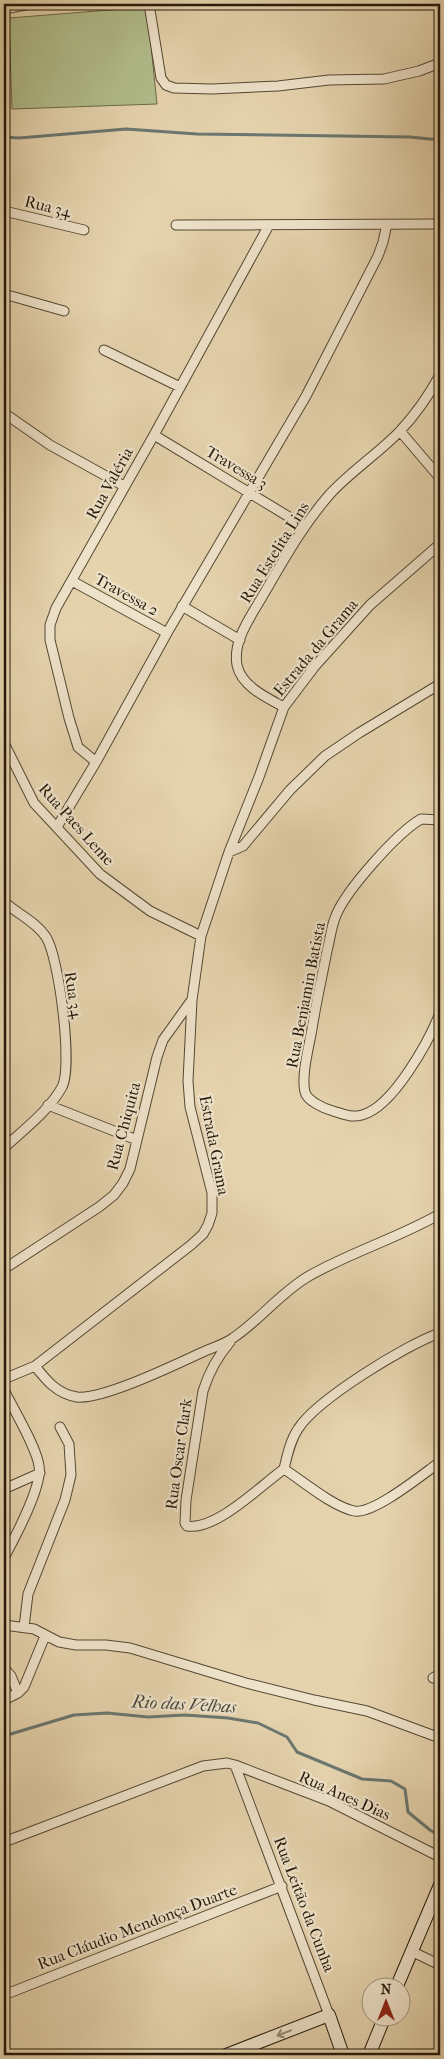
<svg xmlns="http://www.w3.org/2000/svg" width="444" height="2059" font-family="'IM FELL French Canon',serif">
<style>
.green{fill:#b2bd8c;stroke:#6b6b4a}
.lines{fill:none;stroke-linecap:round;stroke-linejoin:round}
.stream{stroke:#6a7770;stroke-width:3}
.street-casing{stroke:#544832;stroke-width:11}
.secondary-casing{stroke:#241909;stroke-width:14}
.street{stroke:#eee2ca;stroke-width:9}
.secondary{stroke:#eee2ca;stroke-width:12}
.oneway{stroke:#938873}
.labels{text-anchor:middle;stroke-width:4.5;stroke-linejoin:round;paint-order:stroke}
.street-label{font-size:16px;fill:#241909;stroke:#eee2ca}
.water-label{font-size:18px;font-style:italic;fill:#47483c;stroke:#eee2ca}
</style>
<rect width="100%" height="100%" fill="#e5d3ad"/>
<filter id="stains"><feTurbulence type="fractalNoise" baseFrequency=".004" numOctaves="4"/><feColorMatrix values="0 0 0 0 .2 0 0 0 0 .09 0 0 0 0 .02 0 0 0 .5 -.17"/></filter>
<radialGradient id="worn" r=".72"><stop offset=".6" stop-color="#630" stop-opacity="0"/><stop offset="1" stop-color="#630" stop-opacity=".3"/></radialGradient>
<!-- green -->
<path class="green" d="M147 7 157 104 12 109 9 18Z"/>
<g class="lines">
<!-- stream -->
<path class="stream" d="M4 137 19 138 126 129 197 134 410 137 440 140
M4 1736 74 1715 107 1713 148 1717 185 1715 228 1718 258 1723 287 1737 297 1752 362 1779 391 1781 405 1789 408 1812 430 1830 440 1836"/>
<defs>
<path id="street" d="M149 4 161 78 166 85 174 88 212 89 278 86 329 80 384 79 419 71 440 63
M4 9 31 4
M4 211 84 230
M176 225 440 224
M4 294 64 311
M104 350 180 387
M4 413 50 445 124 486
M400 431 440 478
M154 435 304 526
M72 581 167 633
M182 606 240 640
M284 707C267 698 241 686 237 665 233 642 248 621 259 602 281 565 301 527 330 494 351 471 379 453 400 431 416 414 429 395 440 375
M4 743 34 803 100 874 150 911 201 936
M96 762 78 747 69 718 50 640V625L56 608 154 435 269 225
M440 820 421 819C397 833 344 892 335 918 331 928 330 940 327 951 322 977 316 1003 312 1029 309 1046 301 1076 305 1092 307 1101 325 1109 333 1111 343 1114 351 1118 362 1115 393 1107 429 1041 440 1013
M57 827 96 762 167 633 306 396 378 256 383 242 387 224
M229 852 243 846 290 790 325 756 359 733 440 684
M48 1105 137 1140
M4 1148C23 1130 49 1111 62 1087 73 1066 59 957 46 937 37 923 20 915 8 905
M4 1269 99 1207 114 1195 123 1183 130 1169 157 1057 163 1040 191 1001
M440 1333C407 1344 316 1400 298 1429 290 1441 287 1456 284 1469 304 1482 332 1506 354 1511 373 1515 423 1474 440 1462
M230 1342C217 1357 209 1372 203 1391L186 1500 185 1523 187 1526C216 1531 260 1486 284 1469
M35 1366C46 1380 57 1394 77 1397 103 1400 179 1363 205 1351 214 1347 225 1344 233 1338 260 1320 281 1292 309 1276 351 1252 398 1238 440 1214
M4 1379 35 1366 191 1245 203 1234 208 1225 212 1213V1193L190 1107 188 1081 192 1000 201 936 229 852 259 777 284 707 315 666 370 605 440 544
M4 1390C13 1408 37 1448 39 1466 43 1486 14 1539 4 1558
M4 1489 40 1473
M4 1625 34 1629 59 1642 76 1645H106L130 1648 246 1683 314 1700 367 1711 440 1738
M24 1627 28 1594 65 1500 71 1475 69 1444 60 1427
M4 1668 11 1676 18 1693
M433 1678 440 1674
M4 1700 18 1693 24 1687 45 1636
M235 1765 329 2015
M4 1842 203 1766 227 1763 235 1765 329 1801 440 1857
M411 1951 440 1965
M4 1995 282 1886"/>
<path id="secondary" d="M397 1986 440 1885
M226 2055 329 2015 343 2055
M369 2055 385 2016"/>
</defs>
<!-- street casing -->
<use href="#street" class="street-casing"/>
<!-- secondary casing -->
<use href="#secondary" class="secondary-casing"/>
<!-- street -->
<use href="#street" class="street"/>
<!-- secondary -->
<use href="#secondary" class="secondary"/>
</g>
<!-- one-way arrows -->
<defs><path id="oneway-shaft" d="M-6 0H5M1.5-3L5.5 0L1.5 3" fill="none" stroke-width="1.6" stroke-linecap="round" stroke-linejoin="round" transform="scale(1.25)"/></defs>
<use class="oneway" href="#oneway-shaft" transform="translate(284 2033) rotate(159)"/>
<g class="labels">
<!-- street labels -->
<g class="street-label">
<text transform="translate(48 206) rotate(14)" y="6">Rua 34</text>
<text transform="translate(237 467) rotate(31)" y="6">Travessa 3</text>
<text transform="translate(109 483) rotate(-61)" y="6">Rua Valéria</text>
<text transform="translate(274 552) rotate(-58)" y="6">Rua Estelita Lins</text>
<text transform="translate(127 594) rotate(29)" y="6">Travessa 2</text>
<text transform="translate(315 647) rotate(-50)" y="6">Estrada da Grama</text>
<text transform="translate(77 824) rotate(48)" y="6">Rua Paes Leme</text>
<text transform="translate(74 995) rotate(81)" y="6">Rua 34</text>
<text transform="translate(305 995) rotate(-79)" y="6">Rua Benjamin Batista</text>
<text transform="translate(123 1126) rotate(-75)" y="6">Rua Chiquita</text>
<text transform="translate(215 1145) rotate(79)" y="6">Estrada Grama</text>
<text transform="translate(178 1454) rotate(-82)" y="6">Rua Oscar Clark</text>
<text transform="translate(345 1795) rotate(24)" y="6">Rua Anes Dias</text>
<text transform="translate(305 1904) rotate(69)" y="6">Rua Leitão da Cunha</text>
<text transform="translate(137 1926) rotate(-21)" y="6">Rua Cláudio Mendonça Duarte</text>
</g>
<!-- water labels -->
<g class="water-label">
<text transform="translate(184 1704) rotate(3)" y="6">Rio das Velhas</text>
</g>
</g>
<!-- margin -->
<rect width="444" height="2059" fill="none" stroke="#e5d3ad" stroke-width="20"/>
<rect x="5" y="5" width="434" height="2049" fill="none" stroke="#241909" stroke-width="2.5"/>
<rect x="10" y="10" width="424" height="2039" fill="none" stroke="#241909"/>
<!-- north arrow -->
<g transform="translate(386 2002)"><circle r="24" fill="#eee2ca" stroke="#9d927d"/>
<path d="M0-4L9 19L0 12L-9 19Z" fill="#8f2418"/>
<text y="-8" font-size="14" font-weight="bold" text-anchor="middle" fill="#241909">N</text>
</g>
<rect width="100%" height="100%" filter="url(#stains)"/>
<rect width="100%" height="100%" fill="url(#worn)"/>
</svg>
